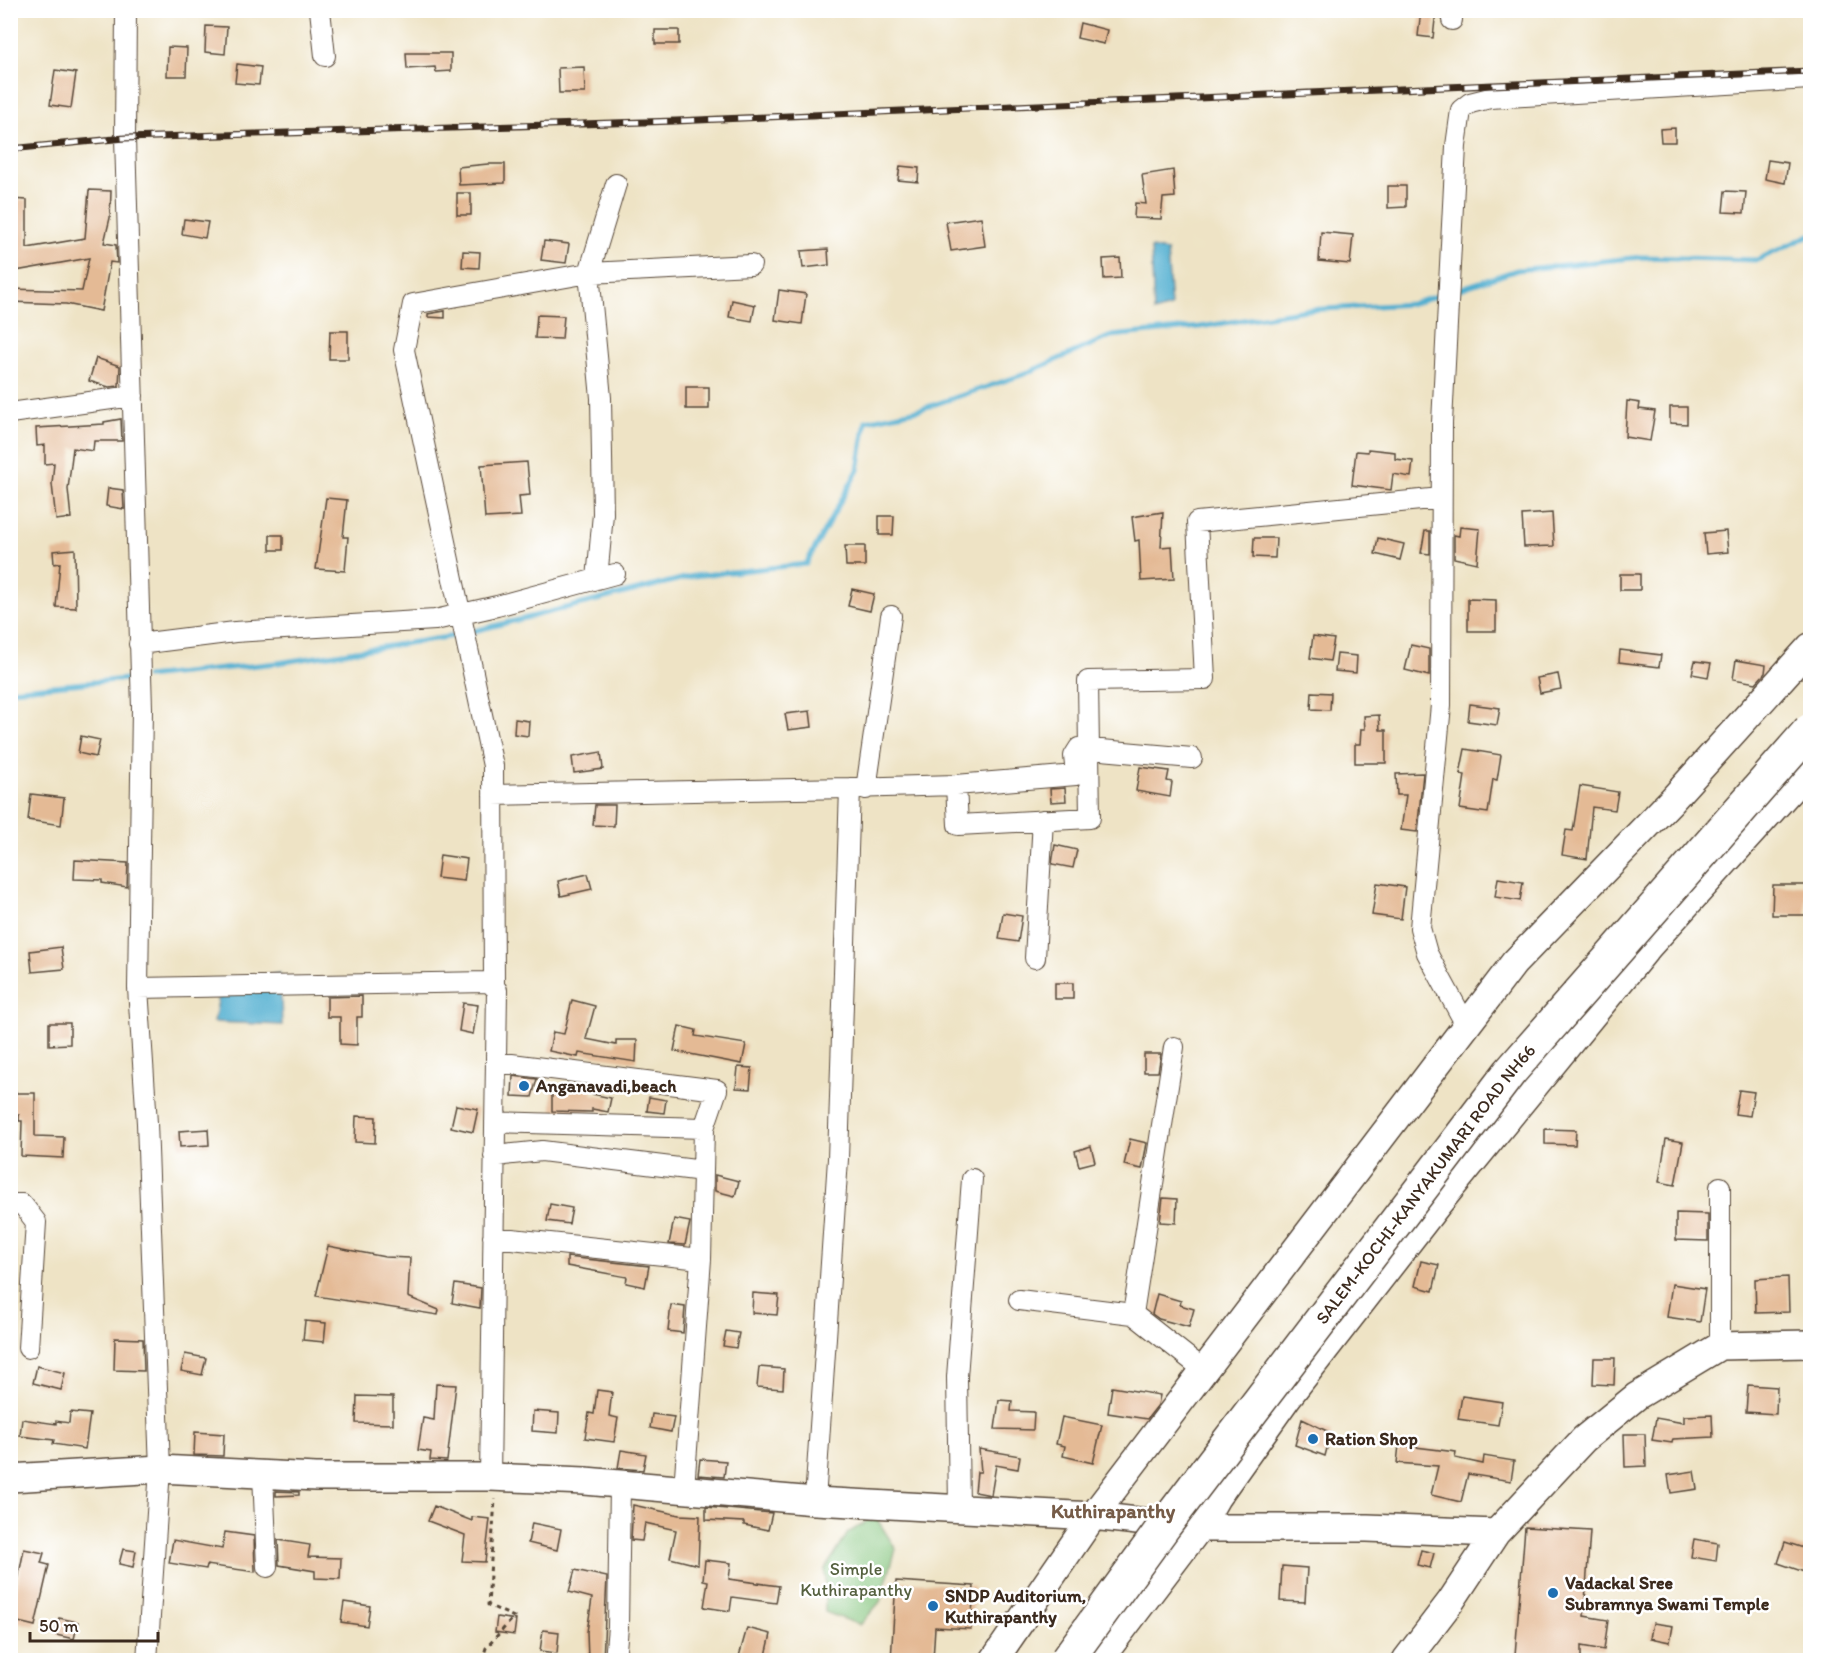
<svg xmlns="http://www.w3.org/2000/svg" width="1821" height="1671" font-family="Itim,sans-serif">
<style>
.green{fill:#84c57d;stroke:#60784e;stroke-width:1.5}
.water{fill:#51afd0;stroke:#466c77;stroke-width:1.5}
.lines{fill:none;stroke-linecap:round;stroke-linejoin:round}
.stream{stroke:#51afd0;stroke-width:5}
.building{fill:#e4ba95}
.street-casing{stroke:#564637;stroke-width:22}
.secondary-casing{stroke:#564637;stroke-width:30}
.path{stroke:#564637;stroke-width:3;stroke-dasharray:4.5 4.5;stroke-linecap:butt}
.street{stroke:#fff;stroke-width:20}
.secondary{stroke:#fff;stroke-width:27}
.rail-casing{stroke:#3b2a1e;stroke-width:7}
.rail{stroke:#fff;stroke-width:4.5;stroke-dasharray:14;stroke-linecap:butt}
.highway-bridge-casing{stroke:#564637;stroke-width:36;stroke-linecap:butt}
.highway-bridge{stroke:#fff;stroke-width:33}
.poi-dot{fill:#1f6fb2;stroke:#fff;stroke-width:2}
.labels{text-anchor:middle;stroke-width:5;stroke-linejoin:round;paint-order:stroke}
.poi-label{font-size:18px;font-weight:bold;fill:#3b2a1e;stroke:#fff;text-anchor:start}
.street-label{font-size:18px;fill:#3b2a1e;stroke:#fff}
.park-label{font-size:18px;fill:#55603f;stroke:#fff}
.neighbourhood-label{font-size:20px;font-weight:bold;fill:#765c48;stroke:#fff}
</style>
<rect width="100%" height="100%" fill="#fff"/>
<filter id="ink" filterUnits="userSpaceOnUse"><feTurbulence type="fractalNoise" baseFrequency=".0167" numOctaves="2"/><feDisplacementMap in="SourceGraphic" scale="12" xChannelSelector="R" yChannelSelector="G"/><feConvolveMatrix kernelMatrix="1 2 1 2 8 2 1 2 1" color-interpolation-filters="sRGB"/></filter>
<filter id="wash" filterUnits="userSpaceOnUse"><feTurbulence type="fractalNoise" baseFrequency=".008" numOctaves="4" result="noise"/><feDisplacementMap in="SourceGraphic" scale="24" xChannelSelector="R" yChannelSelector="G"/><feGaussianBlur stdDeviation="1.35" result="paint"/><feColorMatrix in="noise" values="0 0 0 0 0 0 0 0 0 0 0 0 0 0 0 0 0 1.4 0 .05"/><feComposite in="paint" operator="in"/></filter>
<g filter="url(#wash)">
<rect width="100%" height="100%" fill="#eee3c5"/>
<!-- green -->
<path class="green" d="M875 1516 896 1549 880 1602 860 1625 825 1612V1569L848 1533Z"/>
<!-- water -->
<path class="water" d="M1151 248 1167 251 1171 307 1154 312Z
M280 973 282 1025 214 1022 221 985Z"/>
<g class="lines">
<!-- stream -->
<path class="stream" d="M1453 291 1517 270 1642 257 1757 260 1810 235
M470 632 693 576 806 564 858 470 866 421 918 410 1022 375 1111 336 1200 327 1306 310 1411 304 1444 294
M146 677 277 663 461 635
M10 690 137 678"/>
</g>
<g id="blocks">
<!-- building -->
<path class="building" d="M1421 10H1436L1433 38 1418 36Z
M1080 23 1107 30 1104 44 1077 38Z
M206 26 227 27 225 54 205 52Z
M655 30H679V44H655Z
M168 47 187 48 186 76H167Z
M406 53H451V71L436 72 435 67 407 69Z
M237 64 261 67 259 85 235 83Z
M584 67 585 93H559L558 68Z
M55 70 76 73 71 108 50 105Z
M1675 128V142H1661L1660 129Z
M1768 160 1788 163 1785 183 1765 179Z
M488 164H505V183L459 185 458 167Z
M900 166 919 168 918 182 898 180Z
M1173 170 1175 197 1163 198 1161 219 1134 218 1135 203 1146 204 1142 175Z
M1388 186H1406V207L1388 208Z
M89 190 111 191 110 218 104 243 116 245 117 263 110 262 101 311 66 304 10 302V289L82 291 89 258 10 272V199L27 200V248L85 238Z
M1725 191 1746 192 1744 213 1723 212Z
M457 193H471V215H457Z
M981 217 985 246 951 251 946 222Z
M184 219 208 222 205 238 182 234Z
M1321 232 1353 235 1350 264 1319 261Z
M544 241 569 244 566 263 541 260Z
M828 249 829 265 803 268 801 251Z
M463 251 480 252 479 268 462 267Z
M1120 258 1121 278 1104 279 1103 259Z
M779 290 806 294 802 324 775 320Z
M732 300 755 305 752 321 729 317Z
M445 311V318L428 317V314Z
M537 315 564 316 562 339 535 338Z
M330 331H348V359H329Z
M96 358 120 366 119 386 109 387 89 381Z
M686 387H709V409H686Z
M1627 401 1640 403 1639 409 1655 411 1650 441 1625 437Z
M1670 407H1687V424L1670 423Z
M121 419 122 441H94L93 451 73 448 68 489 71 518 56 520 52 484 54 463 45 464V445L37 446 36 428 104 424V422Z
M1368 449 1395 452V459L1413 461 1411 477 1393 474 1391 490 1352 485 1356 451 1368 452Z
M527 462 530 495 519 496 521 516 485 518 481 465Z
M108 488 123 490 124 509 106 506Z
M326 498 347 500 343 537H348L345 571 316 569Z
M1163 512 1161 547 1172 546 1174 579 1141 581 1139 540 1135 541 1132 517Z
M1552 513 1554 546 1524 547 1522 515Z
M879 516H894L893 535H879Z
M1460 527 1480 529 1477 563 1454 558V535L1459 536Z
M1425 531H1430V554L1421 553Z
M1726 531 1728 552 1706 554 1704 533Z
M270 535H283V550H270Z
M1254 538H1276L1275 558 1253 557Z
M1378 538 1404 544 1400 560 1375 554Z
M845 546H865V566H846Z
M75 549 76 608 56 607 60 563 54 564 53 551Z
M1620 574H1640V590H1620Z
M852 589 874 594 870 611 848 606Z
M1468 599 1496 600V631H1468Z
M1313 636 1334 639 1330 661 1310 658Z
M1411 645 1429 649V676L1405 670Z
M1620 650 1661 655 1659 667 1619 662Z
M1337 654 1357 656 1356 673 1335 671Z
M1736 660 1766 665 1765 673 1756 683 1733 679Z
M1695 661 1711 663 1708 677 1692 674Z
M1558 674 1561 689 1540 693 1537 678Z
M1312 692 1331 693 1330 710 1311 709Z
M1470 704 1500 708 1497 725 1468 721Z
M810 711 812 727 788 730 785 714Z
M1379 715 1380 730H1386V763H1355V744H1360L1361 729H1365L1364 716Z
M515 719 529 721 528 736 514 734Z
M81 736 100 740 96 757 78 753Z
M1465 749 1501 755 1497 780 1493 779 1488 813 1460 809 1465 775 1460 774Z
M601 752 603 769 574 773 572 757Z
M1140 767 1169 771 1167 781 1172 782 1170 797 1136 791Z
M1423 773 1417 832 1401 830 1406 795H1397L1396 774Z
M1580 786 1618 792 1615 810 1592 807 1587 859 1562 855 1566 830 1573 831Z
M1065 788 1066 801 1051 802 1050 789Z
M31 794 64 798 61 825 28 820Z
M595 805H615L614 826 593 825Z
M1055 845 1077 850 1073 868 1052 864Z
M440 855 467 859 464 881 437 878Z
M75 860 128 863 127 887 102 883V880L74 879Z
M588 874 592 889 561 896 558 881Z
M1498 878 1523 882 1520 901 1495 897Z
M1377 883 1405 887 1401 919 1372 915Z
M1773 885H1806V915H1772Z
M1003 913 1022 916 1018 942 999 939Z
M61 947 64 969 32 972 30 951Z
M1055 983H1073V999H1055Z
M362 996V1017H357V1045L340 1044V1017H327V997Z
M572 1000 595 1006 586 1039 616 1045V1040H637L636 1062 579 1053 578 1057 549 1051 553 1032 564 1034Z
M463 1003 478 1005 473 1034 459 1031Z
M49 1023H70V1044L49 1045Z
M679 1026 696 1030 695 1036 746 1044 742 1064 674 1051Z
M1144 1054H1161L1158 1072H1144Z
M738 1067 752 1068 750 1089 736 1088Z
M513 1076 537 1079 532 1097 512 1096Z
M552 1088 593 1090 592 1094 611 1098 608 1112 592 1109V1112L552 1111Z
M1739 1090 1754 1092 1750 1116 1735 1114Z
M10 1093H35V1136L64 1137 63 1158 21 1156 22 1121H19V1115H10Z
M649 1097 666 1100 664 1113 647 1111Z
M456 1105 478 1109 473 1132 451 1127Z
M356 1116 376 1117 375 1143 355 1142Z
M208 1129 209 1145 180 1147 179 1131Z
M1545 1129 1576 1130 1575 1145 1545 1144Z
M1130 1139 1147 1143 1142 1169 1124 1165Z
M1666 1139 1683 1142 1675 1185 1659 1182Z
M1091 1146 1095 1162 1079 1166 1075 1151Z
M715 1175 739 1181 735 1196 715 1191Z
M1163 1198 1177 1199 1176 1223 1160 1222Z
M550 1204 572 1208 569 1224 547 1221Z
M1676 1213 1708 1214V1241L1676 1240Z
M674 1219 690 1222 685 1245 669 1244Z
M328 1246 385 1257 410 1258 408 1297 439 1310 438 1315 316 1296Z
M567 1257 649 1266 645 1287 626 1283 627 1277 567 1266Z
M1421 1261 1439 1265 1433 1291 1415 1286Z
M1788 1277 1789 1312 1756 1313 1755 1279Z
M455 1284 481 1288 480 1308 452 1303Z
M1672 1284 1705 1289 1700 1322 1667 1317Z
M753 1293 779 1295 777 1315 752 1313Z
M1157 1294 1181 1301 1180 1305 1194 1309 1189 1327 1159 1319 1152 1314Z
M671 1305 685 1307 683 1333 668 1331Z
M305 1321 326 1323 324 1342 303 1340Z
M726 1331 739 1333 736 1348 723 1346Z
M115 1338 143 1339 144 1371 114 1370Z
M185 1354 206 1358 202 1375 181 1371Z
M1594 1358H1615L1614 1385 1593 1384Z
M37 1366 65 1373 61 1390 33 1383Z
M759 1367 784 1369 783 1389 757 1387Z
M436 1384 456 1385 447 1461 430 1460 431 1452 418 1450 423 1418 434 1420Z
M1748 1385 1777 1387 1776 1414 1746 1412Z
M1112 1387 1160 1395 1158 1405 1147 1419 1108 1413Z
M597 1390 612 1392 609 1416 618 1418 614 1442 585 1438 589 1413 594 1414Z
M357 1396 393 1397V1424L356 1423Z
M1462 1396 1502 1402 1498 1425 1458 1419Z
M999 1400 1012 1401 1011 1411 1034 1412 1033 1430 995 1429Z
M533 1411 559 1413 558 1433 532 1431Z
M70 1412 90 1414 85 1449 53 1444 54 1440 20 1436 22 1419 56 1424V1421L69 1423Z
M652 1414 674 1417 671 1432 650 1428Z
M1712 1415 1713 1437 1673 1439 1672 1443 1652 1440 1656 1418 1684 1423V1416Z
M1062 1417 1102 1425 1093 1463 1063 1456 1065 1446 1056 1444Z
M1302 1419 1331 1433 1325 1456 1295 1445Z
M195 1432 224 1434 223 1456 194 1455Z
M1624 1434H1645L1646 1466 1625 1467Z
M1399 1445 1456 1452 1455 1458 1483 1464 1484 1456 1514 1461 1511 1481 1468 1474 1461 1502 1431 1495 1438 1466 1397 1463Z
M979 1449 1020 1456 1018 1469 996 1465 991 1495 975 1492 977 1472H981Z
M621 1450 646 1454 643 1470 618 1468Z
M700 1459 726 1461 724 1477 698 1475Z
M1694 1471 1697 1489 1671 1493 1668 1475Z
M276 1491 299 1492V1495L276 1496Z
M633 1505 679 1515 700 1516 698 1565 670 1558 676 1530 645 1523 642 1541 631 1540Z
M434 1506 472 1521V1517L490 1519 485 1562 462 1561 465 1535 428 1521Z
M706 1507 772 1513 768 1530 744 1525V1522L706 1520Z
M532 1523 561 1529 557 1550 528 1543Z
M1525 1527 1590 1531 1584 1616 1608 1620 1604 1650 1581 1646V1659L1515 1655Z
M225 1532 254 1536 255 1572 207 1565 206 1569 169 1563 173 1540 222 1549Z
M1694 1539 1718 1543 1716 1561 1691 1557Z
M278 1540 310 1545 308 1557 341 1558 340 1579 315 1578V1571L279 1565Z
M1785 1542 1810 1550V1574L1778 1563Z
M24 1549 44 1553 41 1563 49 1565 35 1626 10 1620V1594L15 1595Z
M123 1549 136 1551 133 1567 119 1564Z
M1421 1550 1434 1553 1430 1568 1417 1565Z
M705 1560 731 1563 729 1579 779 1586 776 1603 732 1597 730 1611 704 1607 708 1581 703 1580Z
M1282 1566 1307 1568 1305 1602 1280 1601Z
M575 1570 607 1577 603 1660H588L587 1632 592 1598 569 1592Z
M896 1581 974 1586 971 1629 935 1627 933 1660H891Z
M344 1602 370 1606 367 1626 341 1622Z
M497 1617 516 1620 514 1635 495 1632Z
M59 1618 78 1622 74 1639 56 1635Z
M1653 1623 1673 1626 1670 1642 1650 1638Z
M747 1628 771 1634 765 1660H738Z
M543 1630 559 1632 557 1653 540 1651Z"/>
</g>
</g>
<g filter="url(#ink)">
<use href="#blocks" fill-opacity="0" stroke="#564637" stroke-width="1.5"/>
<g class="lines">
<defs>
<path id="street" d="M126 10 125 138 142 708 138 988 147 1123 160 1469 147 1660
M320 10 325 56
M1452 10V20
M10 413 133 396
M597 579 603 514 601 398 589 273 616 184
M139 644 235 632 435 620 497 606 615 574
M956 785 958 825 1090 818 1088 681 1205 679 1197 522 1441 498
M866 789 891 616
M493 795 850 788
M1035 958 1043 820
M494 985 493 766 404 350 413 304 589 273 751 265
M138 988 489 982 497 990 490 1477
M1466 1025 1427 953 1420 928 1441 705 1442 423 1456 146 1461 110 1470 103 1490 98 1810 79
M495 1122 704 1128
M494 1156 542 1151 703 1171
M1720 1187V1346
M10 1204H22L36 1222 28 1348
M493 1237 701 1259 704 1128 717 1090 496 1062
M1019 1300 1133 1314 1174 1047
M1133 1314 1204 1370
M263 1474 267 1567
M684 1489 701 1259
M815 1501 838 1159 850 788 956 785 1076 775 1074 756 1079 748 1192 758
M959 1507 957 1377 972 1179
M615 1660 618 1627 620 1484"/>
<path id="secondary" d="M10 1478 160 1469 316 1477H490L585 1481 815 1501 1093 1516 1199 1528H1367L1496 1533
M994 1660 1093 1516 1514 963 1671 801 1810 647
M1099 1660 1199 1528 1216 1498 1287 1398 1437 1205 1648 947 1810 768
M1406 1660 1451 1601 1496 1533 1584 1439 1637 1396 1720 1346 1810 1344"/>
</defs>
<!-- street casing -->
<use href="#street" class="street-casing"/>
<!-- secondary casing -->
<use href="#secondary" class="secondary-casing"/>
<!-- path -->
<path class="path" d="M482 1660 486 1648 514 1617 488 1605 495 1499"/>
<!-- street -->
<use href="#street" class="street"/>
<!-- secondary -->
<use href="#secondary" class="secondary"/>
<defs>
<path id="rail" d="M10 149 125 138 676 121 1810 71"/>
</defs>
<!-- rail casing -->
<use href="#rail" class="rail-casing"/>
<!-- rail -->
<use href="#rail" class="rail"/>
<defs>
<g id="highway-bridge">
<path id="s1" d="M1067 1660 1165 1525 1510 1072 1810 730"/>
</g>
</defs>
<!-- highway-bridge casing -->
<use href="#highway-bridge" class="highway-bridge-casing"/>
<!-- highway-bridge -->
<use href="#highway-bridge" class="highway-bridge"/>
</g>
</g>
<!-- markers -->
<g class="poi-dot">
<circle cx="524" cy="1086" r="6"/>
<circle cx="1313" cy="1439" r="6"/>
<circle cx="1553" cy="1593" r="6"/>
<circle cx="933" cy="1606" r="6"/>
</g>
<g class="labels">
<!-- poi labels -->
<g class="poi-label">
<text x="536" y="1092">Anganavadi,beach</text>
<text x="1325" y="1445">Ration Shop</text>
<text x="1565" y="1589">Vadackal Sree<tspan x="1565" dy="21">Subramnya Swami Temple</tspan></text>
<text x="945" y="1602">SNDP Auditorium,<tspan x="945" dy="21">Kuthirapanthy</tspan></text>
</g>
<!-- street labels -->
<g class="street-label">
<text dy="6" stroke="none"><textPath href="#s1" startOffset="596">SALEM-KOCHI-KANYAKUMARI ROAD NH66</textPath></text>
</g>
<!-- park labels -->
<g class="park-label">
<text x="856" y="1575">Simple<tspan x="856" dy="21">Kuthirapanthy</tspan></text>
</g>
<!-- neighbourhood labels -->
<g class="neighbourhood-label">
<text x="1113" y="1518">Kuthirapanthy</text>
</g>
</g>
<!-- margin -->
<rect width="1821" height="1671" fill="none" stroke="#fff" stroke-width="36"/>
<!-- scale -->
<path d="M30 1632v9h128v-9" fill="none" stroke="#3b2a1e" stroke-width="3"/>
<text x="39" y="1632" font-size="18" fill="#3b2a1e" stroke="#ffffff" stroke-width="4.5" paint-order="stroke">50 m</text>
</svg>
